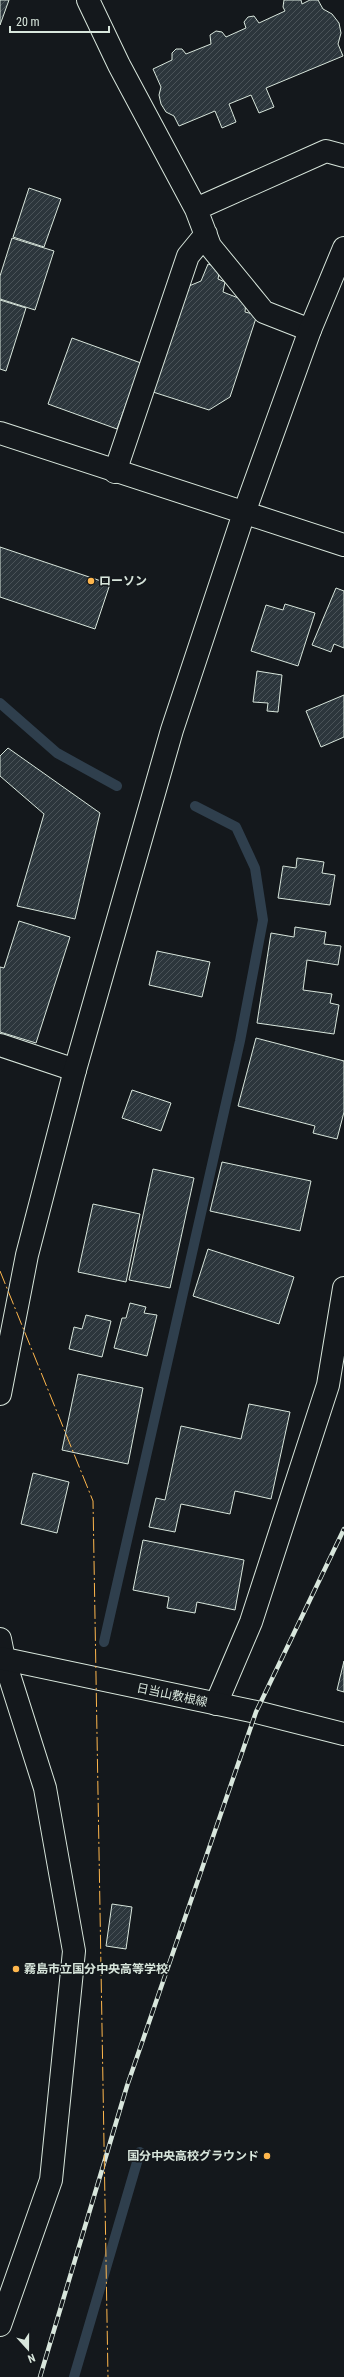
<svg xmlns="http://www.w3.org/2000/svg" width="344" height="2377" font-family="'Roboto Condensed','Noto Sans JP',sans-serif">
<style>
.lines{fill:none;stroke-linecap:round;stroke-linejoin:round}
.stream{stroke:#2f3f4d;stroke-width:10}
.building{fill:url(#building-hatch);stroke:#d8e6dc}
.minor-casing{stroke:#d8e6dc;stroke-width:24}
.tertiary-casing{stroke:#d8e6dc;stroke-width:24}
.secondary-casing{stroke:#d8e6dc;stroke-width:24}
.minor{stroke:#14181c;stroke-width:22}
.tertiary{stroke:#14181c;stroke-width:22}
.secondary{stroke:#14181c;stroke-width:22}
.rail-casing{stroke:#d8e6dc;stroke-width:4.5}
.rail{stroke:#14181c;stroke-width:3;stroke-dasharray:9;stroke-linecap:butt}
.power{stroke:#ffb74d;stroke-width:1;stroke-dasharray:14 3 2 3;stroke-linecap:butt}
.poi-dot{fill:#ffb74d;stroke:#14181c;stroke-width:1.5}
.labels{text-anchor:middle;stroke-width:3;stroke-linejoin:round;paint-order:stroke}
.poi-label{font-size:12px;font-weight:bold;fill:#d8e6dc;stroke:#14181c;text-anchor:start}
.street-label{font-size:12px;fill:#d8e6dc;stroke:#14181c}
</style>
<defs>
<pattern id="building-hatch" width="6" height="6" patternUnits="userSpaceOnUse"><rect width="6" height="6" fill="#2c363c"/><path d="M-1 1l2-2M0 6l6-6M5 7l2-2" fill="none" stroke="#4a5358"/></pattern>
</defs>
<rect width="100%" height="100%" fill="#14181c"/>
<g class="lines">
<!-- stream -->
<path class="stream" d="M0 703 57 753 117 786
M104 1642 240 1041 263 920 255 868 236 827 195 806
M74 2377 140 2152"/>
</g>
<!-- building -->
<path class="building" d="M0 0H9L0 25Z
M284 0H301L302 4 310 0H318L323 9 332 14 339 23 341 33 338 44 343 56 266 88 274 107 259 113 251 95 229 104 236 122 222 128 215 111 179 126 174 116 166 112 161 104 159 95 161 87 153 69 172 60V53L176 49H182L186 54 211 44 210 35 216 31 222 32 226 37 246 28 244 22 248 17 254 16 259 23 285 11 283 7Z
M29 188 61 199 44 247 13 237Z
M12 238 54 251 35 310 0 299V276Z
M208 264 220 268 218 279 225 282 223 292 246 301 245 312 257 315 230 397 209 410 153 392 189 286 201 281Z
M0 300 26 308 6 371 0 369Z
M72 338 141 363 117 429 48 404Z
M0 547 110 584 95 629 0 597Z
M336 588 344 591V648L334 644 331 652 312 645Z
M285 604 315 613 298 666 251 651 266 605 283 610Z
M257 671 282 675 278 712 267 711 268 703 253 702Z
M344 695V737L321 747 306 711Z
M8 748 100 813 75 919 17 906 44 814 0 776V756Z
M297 858 324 862 322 873 335 875 330 905 278 898 283 866 296 868Z
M19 921 70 937 36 1043 0 1032V967L4 968Z
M295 927 326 932 324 944 341 946 338 965 307 960 303 990 332 994 330 1003 339 1005 334 1034 257 1023 271 933 294 937Z
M157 951 210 962 202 997 149 985Z
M256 1038 344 1061V1112L337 1139 313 1133 315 1126 238 1106Z
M132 1090 171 1103 161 1131 122 1118Z
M222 1162 311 1181 300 1231 210 1211Z
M153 1169 194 1178 170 1288 129 1280Z
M93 1204 140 1214 126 1282 78 1272Z
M208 1249 294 1277 279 1324 193 1296Z
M130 1303 146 1307 144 1313 157 1315 147 1356 114 1348 122 1318H126Z
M86 1315 111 1321 102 1357 69 1349 74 1327 82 1329Z
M78 1374 143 1388 128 1464 62 1450Z
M249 1404 290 1412 271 1499 235 1491 230 1514 181 1504 175 1532 149 1527 156 1498 165 1500 181 1426 241 1439Z
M33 1473 69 1482 57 1533 21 1524Z
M143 1540 244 1560 235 1610 197 1602 195 1613 167 1608 169 1597 133 1590Z
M344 1661V1692L337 1690Z
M112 1904 132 1907 126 1949 106 1946Z"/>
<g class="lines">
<defs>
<path id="minor" d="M88 0 119 65 196 209 210 246 264 312 310 330
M196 209 326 151 344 156
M115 472 188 256 206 234
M0 1045 75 1070
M216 1704 251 1622 328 1385 344 1288"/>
<path id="tertiary" d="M0 433 344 545
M0 1394 27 1255 75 1070 172 730 244 513 310 330 344 248
M0 1639 4 1659 45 1788 74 1951 51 2180 0 2325"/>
<path id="secondary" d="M0 1658 256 1712 344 1734"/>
</defs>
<!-- minor casing -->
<use href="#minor" class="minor-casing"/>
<!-- tertiary casing -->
<use href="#tertiary" class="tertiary-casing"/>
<!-- secondary casing -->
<use href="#secondary" class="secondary-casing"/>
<!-- minor -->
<use href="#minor" class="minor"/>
<!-- tertiary -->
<use href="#tertiary" class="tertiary"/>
<!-- secondary -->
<use href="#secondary" class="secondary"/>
<defs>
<path id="rail" d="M40 2377 127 2086 256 1712 344 1529"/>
</defs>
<!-- rail casing -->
<use href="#rail" class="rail-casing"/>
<!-- rail -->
<use href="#rail" class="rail"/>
<!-- power -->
<path class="power" d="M0 1271 93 1501 108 2377"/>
</g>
<!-- markers -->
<g class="poi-dot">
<circle cx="91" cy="581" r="4"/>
<circle cx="16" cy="1969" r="4"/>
<circle cx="267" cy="2156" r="4"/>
</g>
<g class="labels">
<!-- poi labels -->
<g class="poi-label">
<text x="99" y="585">ローソン</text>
<text x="24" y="1973">霧島市立国分中央高等学校</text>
<text x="259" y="2160" text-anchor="end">国分中央高校グラウンド</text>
</g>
<!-- street labels -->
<g class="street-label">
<text transform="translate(172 1695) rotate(12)" y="4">日当山敷根線</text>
</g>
</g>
<!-- north arrow -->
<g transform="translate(28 2349) rotate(159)" stroke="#14181c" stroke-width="3" paint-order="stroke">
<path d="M0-3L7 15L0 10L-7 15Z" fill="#d8e6dc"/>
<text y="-6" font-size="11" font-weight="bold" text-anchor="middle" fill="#d8e6dc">N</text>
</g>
<!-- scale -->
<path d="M10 26v6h99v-6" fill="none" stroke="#d8e6dc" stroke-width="2"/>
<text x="16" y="26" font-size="12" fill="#d8e6dc" stroke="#14181c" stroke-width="3" paint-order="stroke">20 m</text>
</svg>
